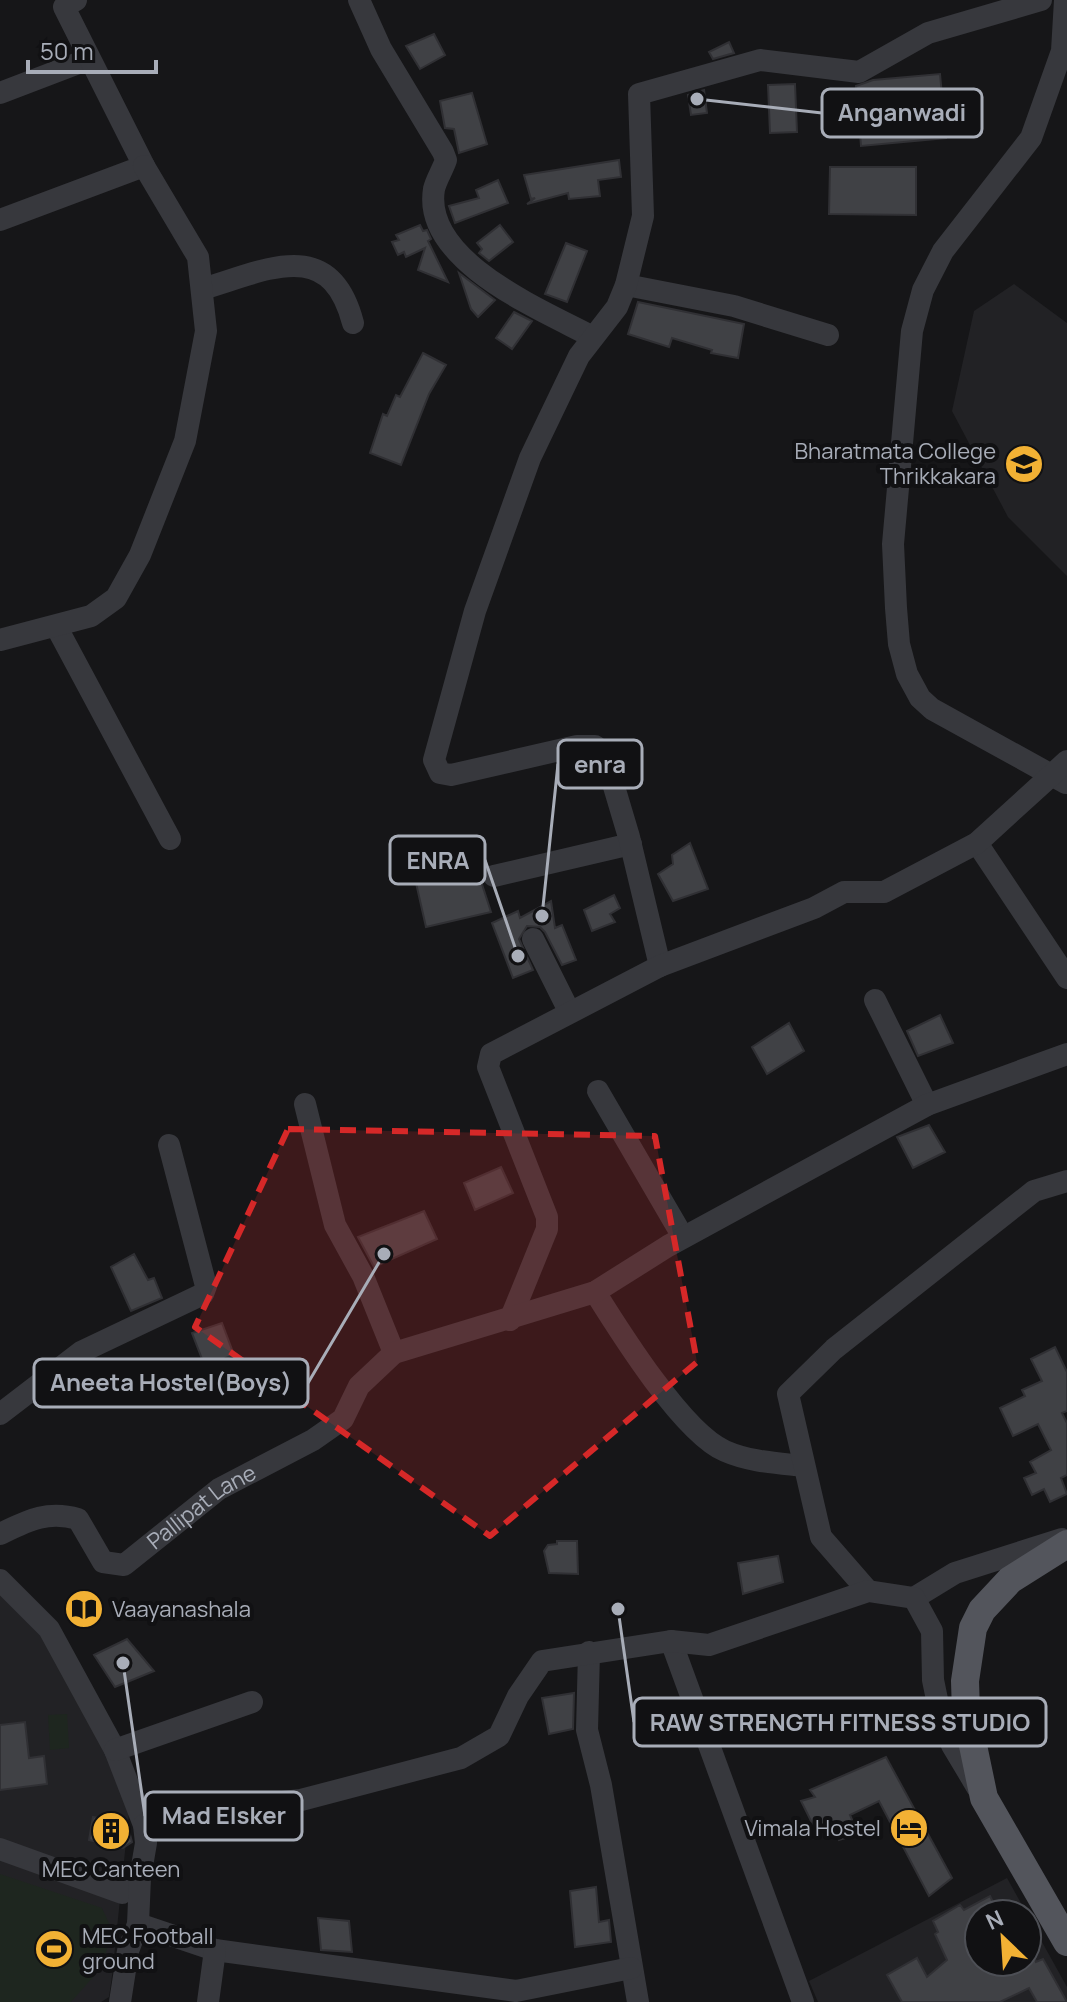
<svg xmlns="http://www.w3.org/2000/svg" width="1067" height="2002" font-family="Manrope,sans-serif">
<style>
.built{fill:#222225}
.green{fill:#1e261f}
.building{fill:#404145;stroke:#303034;stroke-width:2}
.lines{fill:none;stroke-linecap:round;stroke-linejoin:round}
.minor{stroke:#37383d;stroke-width:22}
.major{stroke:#53555c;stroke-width:28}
.marked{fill:#d62828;fill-opacity:0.2;stroke:#d62828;stroke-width:6;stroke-dasharray:16 10;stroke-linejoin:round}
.labels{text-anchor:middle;stroke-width:8;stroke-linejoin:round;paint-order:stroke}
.poi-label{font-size:22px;fill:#a8adb8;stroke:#111113;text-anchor:end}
.street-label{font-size:22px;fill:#a8adb8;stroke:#111113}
.leader{fill:none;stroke:#a8adb8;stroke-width:3}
.callout-dot{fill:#a8adb8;stroke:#111113;stroke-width:3}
.callout{fill:#111113;stroke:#a8adb8;stroke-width:3}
.callout-label{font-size:24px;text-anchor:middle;font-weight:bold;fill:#a8adb8}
</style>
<rect width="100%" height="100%" fill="#161618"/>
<!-- built -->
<path class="built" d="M1014 284 1067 323V576L1008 517 952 411 974 311Z
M0 1585 48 1633 131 1794 112 1976 109 1997 101 2002H0Z
M1007 1878 1027 1914H979V1962H1027V1915L1067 1987V2002H818L809 1981Z"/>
<!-- green -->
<path class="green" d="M67 1714 69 1748 50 1750 48 1715Z
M0 1874 102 1908 112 1930 102 1967 71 2002H0Z"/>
<!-- building -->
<path class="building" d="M434 34 445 55 420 69 406 46Z
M729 42 734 53 713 59 709 52Z
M940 74 946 138 861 146 856 86 873 80Z
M795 84 797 132 770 133 768 85Z
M704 90 707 113 691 115 688 95Z
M472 93 487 144 459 153 454 129 445 128 440 101Z
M619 160 621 177 598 180 600 196 569 199 568 193 527 204 535 198 531 199 524 175Z
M830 167H916V215L829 214Z
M498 180 508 203 455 223 449 206 479 198 476 190Z
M420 225 423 231 427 230 431 239 428 241 448 282 418 270 425 248 406 257 404 252 398 255 392 242 399 240 396 235Z
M500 225 513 242 489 261 479 253 482 249 477 243Z
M566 243 587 251 567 302 545 294Z
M459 273 495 300 478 317 471 309Z
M638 302 744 324 738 358 711 353 712 350 672 338 669 347 628 334Z
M514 312 532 321 512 349 496 338Z
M423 353 446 365 429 394 401 465 370 453 383 414 387 416 396 395 400 397Z
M690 843 708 889 673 901 658 874 673 864 672 855Z
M477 846 480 878 491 912 426 927 411 861Z
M614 895 620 908 610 914 615 922 592 931 584 910Z
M551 901 555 928 562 925 576 960 562 965 545 932 540 927 527 926 519 939 533 970 513 978 492 923 518 911 520 918Z
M940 1015 953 1043 918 1056 907 1031Z
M789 1023 804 1051 767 1074 752 1047Z
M929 1125 945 1152 913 1168 897 1137Z
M501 1167 513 1193 475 1210 464 1183Z
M424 1211 437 1239 374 1267 358 1237Z
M134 1254 148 1280 154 1278 162 1298 131 1311 111 1267Z
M222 1323 234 1355 226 1358 245 1380 226 1395 204 1364 192 1333Z
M1055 1347 1067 1372V1411L1062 1413 1067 1423V1475L1061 1478 1067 1494 1050 1502 1044 1489 1032 1495 1024 1478 1036 1473 1030 1462 1051 1450 1038 1424 1013 1436 1000 1408 1025 1396 1022 1390 1042 1381 1031 1359Z
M557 1541H577L578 1574 549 1573 544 1551 548 1545 557 1544Z
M778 1556 783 1582 743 1594 738 1563Z
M94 1594 102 1607 75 1623 68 1610Z
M127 1639 154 1671 115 1687 94 1655Z
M574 1693 573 1729 549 1734 542 1698Z
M25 1722 29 1758 44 1756 47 1784 0 1790V1725Z
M886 1757 952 1878 929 1896 879 1801 850 1815 858 1834 839 1840 830 1824 817 1833 801 1801 815 1797 810 1790Z
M93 1817 127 1823 132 1842 123 1848 89 1840Z
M596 1887 599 1922 609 1920 611 1942 575 1947 570 1891Z
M990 1896 999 1914H979V1962H996L1000 1972 1027 1962 1034 1956 1036 1962 1043 1959 1067 2002H1037L1029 1988 1000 2002H902L887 1975 917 1958 927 1977 947 1960 935 1934 938 1932 933 1921 960 1905 964 1910Z
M318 1918 349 1921 352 1952 321 1950Z"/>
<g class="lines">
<!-- minor -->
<g class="minor">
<path d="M359 0 381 49 443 152 446 160C443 169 436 180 434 189 422 261 542 310 593 337"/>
<path d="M1065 0 1062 51 1031 138 943 251 923 290 912 331 893 544 896 608 899 644 907 674 920 698 932 709 1066 783"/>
<path d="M0 93 89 59"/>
<path d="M0 220 144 166 64 7 76 0"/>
<path d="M626 285 734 306 828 335"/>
<path d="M202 289C265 271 330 234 353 323"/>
<path d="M56 626 170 839"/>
<path d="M0 640 91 616 116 598 140 555 185 441 206 331 198 257 144 166"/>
<path d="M977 843 1067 978"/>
<path d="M494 876 631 844"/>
<path d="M533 939 569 1011"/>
<path d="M660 966 629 837 604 753 595 746H577L451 775 440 773 434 760 475 611 530 458 579 356 617 307 626 285 643 216 639 94 760 60 859 72 928 33 1041 0"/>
<path d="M875 1000 927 1105"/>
<path d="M598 1091 683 1237"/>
<path d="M305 1104 335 1225 363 1276 394 1353"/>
<path d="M595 1292C620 1332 683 1433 725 1451 750 1462 777 1463 804 1466"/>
<path d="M510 1320 547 1229V1217L488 1067 491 1054 660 966 814 908 844 892H884L977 843 1067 761"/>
<path d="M0 1414 81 1352 203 1294 206 1286 169 1145"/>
<path id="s1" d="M0 1534C27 1521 47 1510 78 1519L103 1562 124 1565 219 1489 313 1440 343 1419 359 1386 394 1353 595 1292 668 1246 927 1105 1067 1054"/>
<path d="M0 1580 49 1629 115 1750 144 1825 146 1843 140 1878 122 1893 0 1849"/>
<path d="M868 1591 821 1537 788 1394 834 1349 1034 1191 1067 1181"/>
<path d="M914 1598 955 1573 1062 1539"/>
<path d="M671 1641 803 2002"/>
<path d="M589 1652 587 1730 601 1785 638 2002"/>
<path d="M115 1750 252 1702"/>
<path d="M144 1825 210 1810 301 1800 461 1758 499 1736 518 1696 542 1661 671 1641 709 1645 868 1591 914 1598 932 1631 933 1680 940 1714 952 1745 977 1787"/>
<path d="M138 1924 215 1950 516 1991 631 1968"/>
<path d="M120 2002 128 1951 138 1924 140 1878"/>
<path d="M208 2002 215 1950"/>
</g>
<!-- major -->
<path class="major" d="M1067 1544 1010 1580 982 1610 973 1628 965 1681 966 1712 984 1798 1067 1942"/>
</g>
<!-- marked area -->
<path class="marked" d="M288 1129 655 1136 697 1362 490 1536 195 1327Z"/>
<!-- icons -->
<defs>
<symbol id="university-disc" viewBox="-11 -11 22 22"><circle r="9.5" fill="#f2b134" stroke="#111113"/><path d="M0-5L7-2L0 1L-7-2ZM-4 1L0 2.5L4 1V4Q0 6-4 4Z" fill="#111"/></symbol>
<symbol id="library-disc" viewBox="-11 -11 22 22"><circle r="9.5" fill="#f2b134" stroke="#111113"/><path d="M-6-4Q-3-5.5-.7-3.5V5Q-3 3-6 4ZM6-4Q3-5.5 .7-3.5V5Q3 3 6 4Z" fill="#111"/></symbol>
<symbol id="hotel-disc" viewBox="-11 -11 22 22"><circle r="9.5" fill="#f2b134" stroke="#111113"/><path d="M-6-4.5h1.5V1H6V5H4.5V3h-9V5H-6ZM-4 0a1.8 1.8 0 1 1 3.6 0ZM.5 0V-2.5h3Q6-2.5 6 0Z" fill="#111"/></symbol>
<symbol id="building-disc" viewBox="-11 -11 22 22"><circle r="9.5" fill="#f2b134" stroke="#111113"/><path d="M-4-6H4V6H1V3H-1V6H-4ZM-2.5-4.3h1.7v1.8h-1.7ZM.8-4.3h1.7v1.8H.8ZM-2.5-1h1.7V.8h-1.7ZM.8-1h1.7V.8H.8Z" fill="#111"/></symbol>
<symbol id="stadium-disc" viewBox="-11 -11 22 22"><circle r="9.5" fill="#f2b134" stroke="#111113"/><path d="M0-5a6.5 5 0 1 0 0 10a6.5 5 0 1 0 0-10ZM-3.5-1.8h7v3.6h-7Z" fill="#111"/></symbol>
</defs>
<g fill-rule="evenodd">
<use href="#university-disc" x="1002" y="442" width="44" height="44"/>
<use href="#library-disc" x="62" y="1587" width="44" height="44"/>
<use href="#hotel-disc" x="887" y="1806" width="44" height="44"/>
<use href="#building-disc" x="89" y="1809" width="44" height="44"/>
<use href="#stadium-disc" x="32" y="1927" width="44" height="44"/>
</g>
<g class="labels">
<!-- poi labels -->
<g class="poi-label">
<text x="996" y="459">Bharatmata College<tspan x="996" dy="25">Thrikkakara</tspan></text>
<text x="112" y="1617" text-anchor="start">Vaayanashala</text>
<text x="881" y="1836">Vimala Hostel</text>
<text x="111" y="1877" text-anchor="middle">MEC Canteen</text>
<text x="82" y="1944" text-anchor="start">MEC Football<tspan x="82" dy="25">ground</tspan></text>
</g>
<!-- street labels -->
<g class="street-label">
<text dy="8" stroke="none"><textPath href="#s1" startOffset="250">Pallipat Lane</textPath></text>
</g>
</g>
<!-- callouts -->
<path class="leader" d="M697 99L822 113M542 916L558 764M518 956L485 860M384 1254L308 1383M618 1609L634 1722M123 1663L145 1816"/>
<g class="callout-dot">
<circle cx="697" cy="99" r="8"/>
<circle cx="542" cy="916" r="8"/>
<circle cx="518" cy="956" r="8"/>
<circle cx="384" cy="1254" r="8"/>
<circle cx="618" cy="1609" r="8"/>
<circle cx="123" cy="1663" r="8"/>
</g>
<g class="callout">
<rect x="822" y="89" width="160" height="48" rx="8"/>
<rect x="558" y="740" width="84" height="48" rx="8"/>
<rect x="390" y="836" width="95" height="48" rx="8"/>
<rect x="34" y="1359" width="274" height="48" rx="8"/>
<rect x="634" y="1698" width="412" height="48" rx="8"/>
<rect x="145" y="1792" width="157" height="48" rx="8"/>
</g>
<g class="callout-label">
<text x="902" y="121">Anganwadi</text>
<text x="600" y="773">enra</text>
<text x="438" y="869">ENRA</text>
<text x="171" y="1391">Aneeta Hostel(Boys)</text>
<text x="840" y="1731">RAW STRENGTH FITNESS STUDIO</text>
<text x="224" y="1824">Mad Elsker</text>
</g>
<!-- north arrow -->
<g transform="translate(1003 1938) rotate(335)"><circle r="38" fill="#111113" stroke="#4d4f55" stroke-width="2"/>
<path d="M0-6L14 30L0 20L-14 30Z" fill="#f2b134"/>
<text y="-12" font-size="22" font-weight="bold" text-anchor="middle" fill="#a8adb8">N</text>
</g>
<!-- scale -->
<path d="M28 60v12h128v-12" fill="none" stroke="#a8adb8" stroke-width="4"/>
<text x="40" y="60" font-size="24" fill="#a8adb8" stroke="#111113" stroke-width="6" paint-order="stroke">50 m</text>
</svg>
